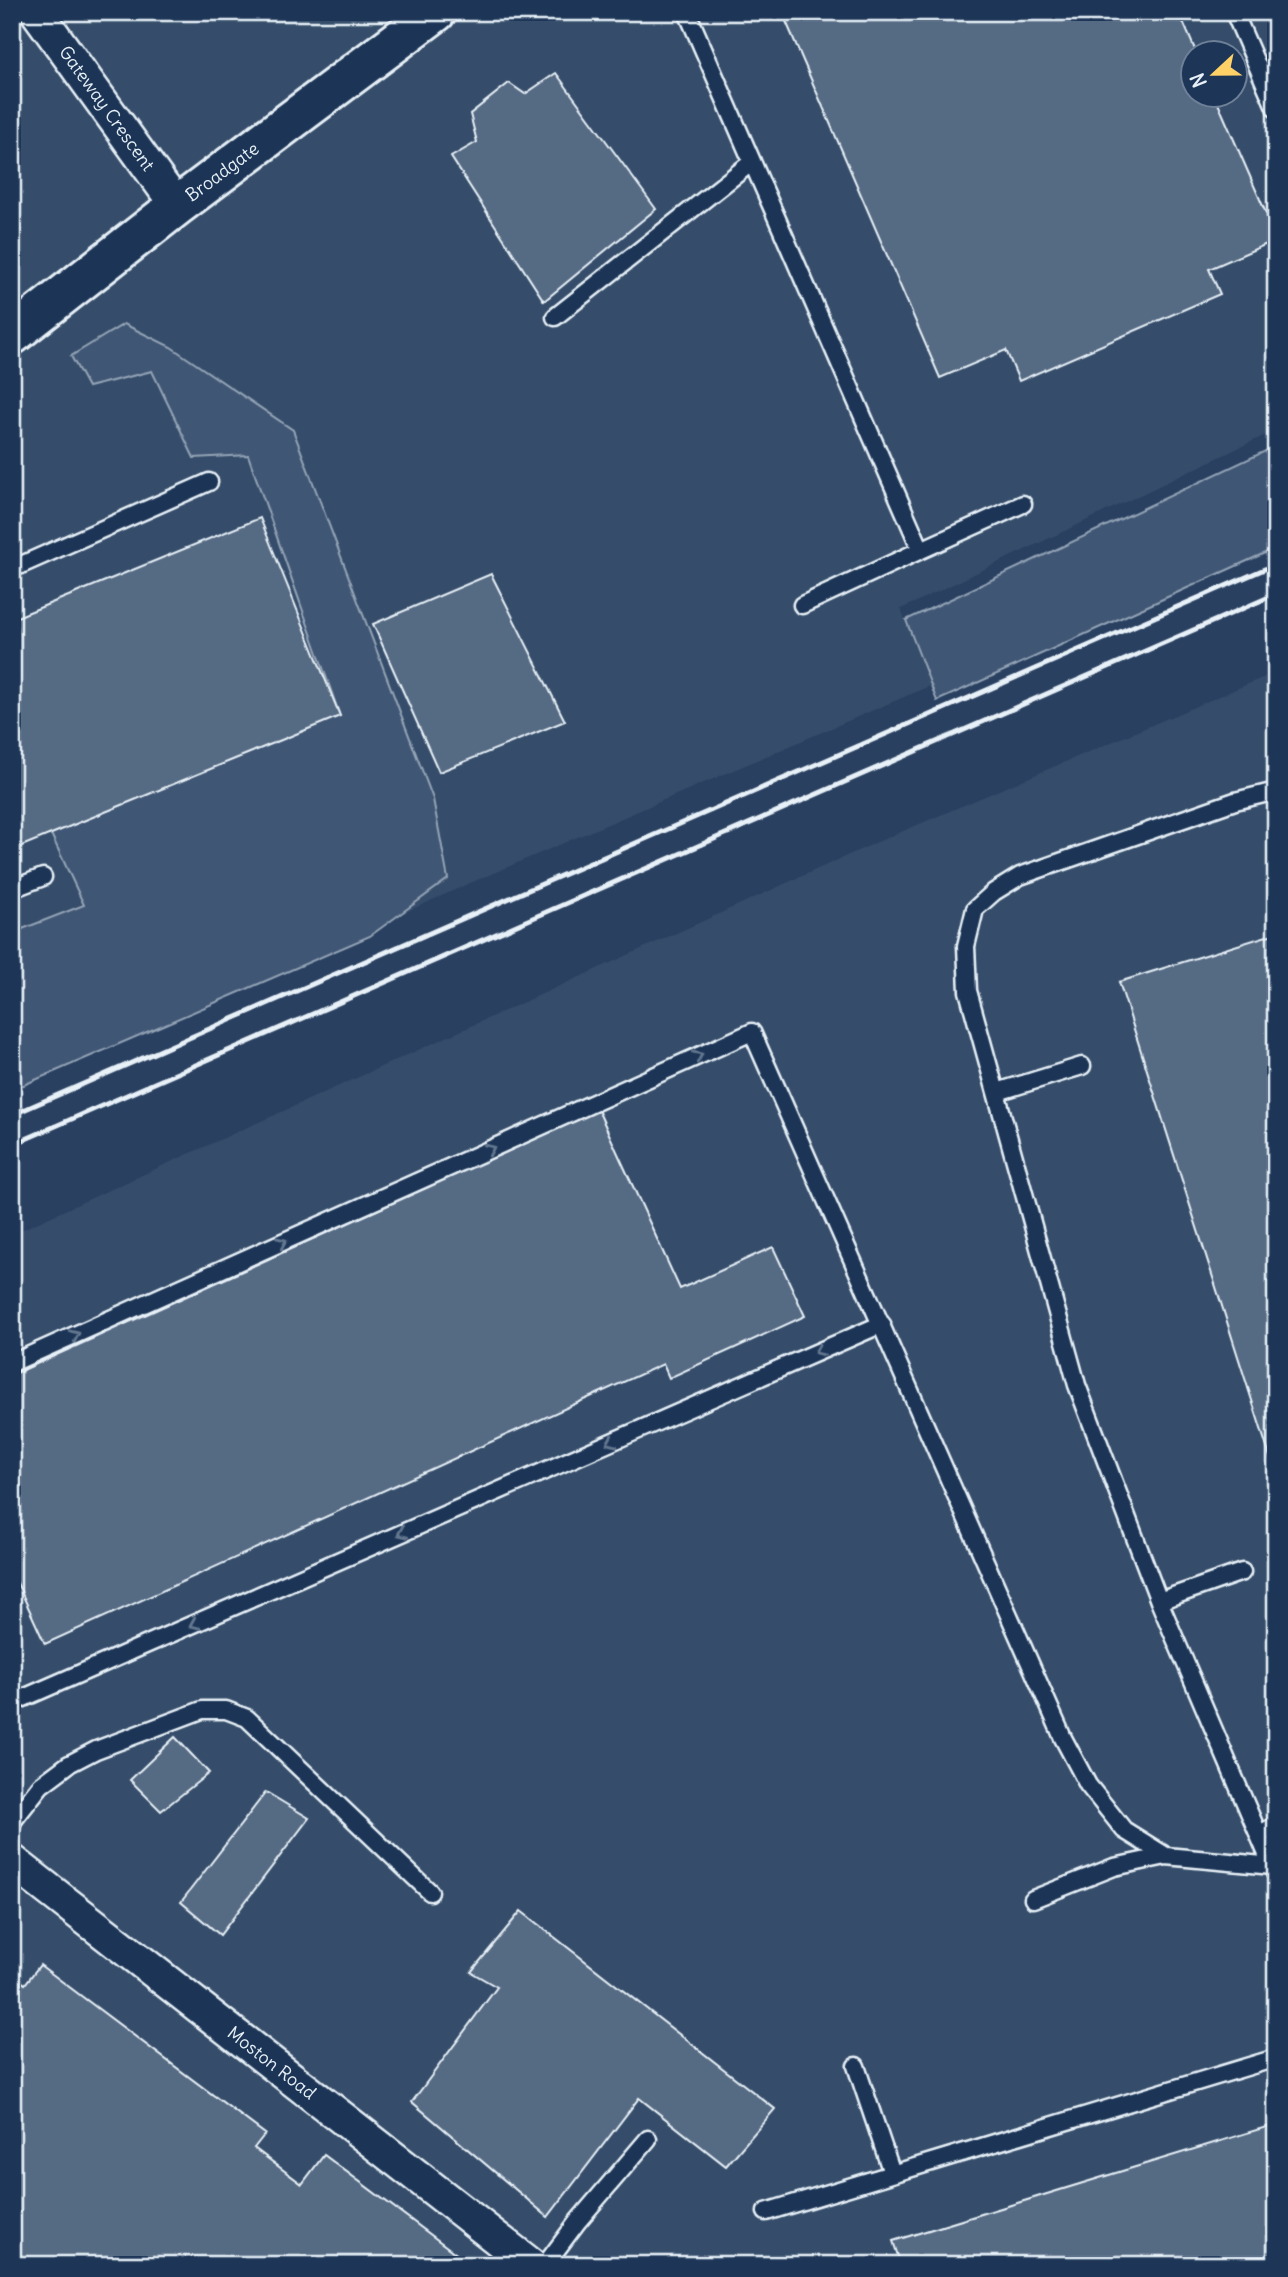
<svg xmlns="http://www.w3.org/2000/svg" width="1288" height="2277" font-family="Delius,sans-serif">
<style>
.built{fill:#364d6b;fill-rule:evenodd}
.green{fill:#415774;stroke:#94a4b6;stroke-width:2}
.building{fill:#556a83;stroke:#e8f1f8;stroke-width:2}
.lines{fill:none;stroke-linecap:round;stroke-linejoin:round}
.service-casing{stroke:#e8f1f8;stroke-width:21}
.minor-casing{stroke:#e8f1f8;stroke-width:37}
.tertiary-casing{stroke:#e8f1f8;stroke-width:44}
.service{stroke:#1d3557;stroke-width:16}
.minor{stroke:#1d3557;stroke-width:32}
.tertiary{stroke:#1d3557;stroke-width:38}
.rail{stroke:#e8f1f8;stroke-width:5}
.oneway{stroke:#64778f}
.labels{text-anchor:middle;stroke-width:6;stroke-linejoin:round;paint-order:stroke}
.street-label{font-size:18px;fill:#e8f1f8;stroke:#1d3557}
</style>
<rect width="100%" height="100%" fill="#294061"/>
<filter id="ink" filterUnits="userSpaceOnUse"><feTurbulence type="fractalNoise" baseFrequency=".0143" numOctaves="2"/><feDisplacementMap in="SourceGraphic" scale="14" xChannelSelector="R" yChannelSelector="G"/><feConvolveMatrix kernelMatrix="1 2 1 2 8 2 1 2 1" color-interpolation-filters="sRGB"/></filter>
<g filter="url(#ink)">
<!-- built -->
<path class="built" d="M12 12H1276V430L901 609 932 685 468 884 12 1090ZM1194 52H1236V94H1194Z
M1276 672V2265H12V1234L875 843Z"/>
<!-- green -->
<path class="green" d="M124 324 171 347 293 430 433 799 448 879 370 936 12 1090V933L84 905 51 834 340 716 248 455 194 458 152 371 88 387 71 356Z
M1276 446V548L937 701 906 620Z"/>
<!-- building -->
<path class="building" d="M782 12H1179L1196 52H1194V94H1214L1276 236V240L1209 269 1220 294 1019 381 1006 350 940 378Z
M556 73 656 209 544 301 451 157 477 142 470 114 509 83 525 94Z
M260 518 340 716 12 850V619Z
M491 574 565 721 439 772 373 624Z
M1276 933V1476L1119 982Z
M598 1110 680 1289 773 1247 805 1316 669 1378 663 1364 45 1644 12 1572V1375Z
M175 1737 209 1773 161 1811 130 1780Z
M266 1792 309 1818 220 1935 181 1902Z
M521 1911 775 2109 726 2166 639 2098 548 2217 412 2102 497 1987 471 1972Z
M40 1965 265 2134 254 2148 302 2184 324 2155 471 2265H20L12 2259V1974L25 1984Z
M1276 2124V2265H901L893 2241Z"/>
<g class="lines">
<defs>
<path id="service" d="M687 12 921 550 802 605
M1234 12 1276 109
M555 317 752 162
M921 550 1023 504
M12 569 209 482
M12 889 43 877
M997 1092 1082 1066
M12 1363 752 1032 1063 1738 1088 1785 1124 1830 1166 1856 1273 1866 1276 1869
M1159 1601 1242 1572
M12 1703 882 1324
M12 1822 41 1785 69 1764 96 1750 202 1710H226L247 1718 430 1892
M1259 1835 1276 1825
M1275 1873 1159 1601 1077 1385 968 991 966 946 975 909 994 892 1020 876 1235 801 1276 791
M1033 1899 1114 1867 1166 1856
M856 2066 892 2173
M766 2212 1276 2058
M545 2265 578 2221 648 2139"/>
<g id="minor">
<path id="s1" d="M37 12 177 206"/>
<path id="s2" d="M12 1861 531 2265"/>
</g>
<g id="tertiary">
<path id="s3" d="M12 335 177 206 436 12"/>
</g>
</defs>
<!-- service casing -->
<use href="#service" class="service-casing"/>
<!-- minor casing -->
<use href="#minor" class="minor-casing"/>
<!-- tertiary casing -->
<use href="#tertiary" class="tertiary-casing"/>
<!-- service -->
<use href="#service" class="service"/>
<!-- minor -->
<use href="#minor" class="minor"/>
<!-- tertiary -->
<use href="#tertiary" class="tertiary"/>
<!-- rail -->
<path class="rail" d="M12 1115 1276 564
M12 1145 1276 594"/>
</g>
<!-- one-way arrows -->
<defs><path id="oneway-chevron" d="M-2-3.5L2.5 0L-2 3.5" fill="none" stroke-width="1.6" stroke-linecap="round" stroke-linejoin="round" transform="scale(1.75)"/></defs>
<g class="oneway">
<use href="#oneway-chevron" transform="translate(698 1056) rotate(-24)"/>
<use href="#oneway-chevron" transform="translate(490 1149) rotate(-24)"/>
<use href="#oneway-chevron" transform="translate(282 1242) rotate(-24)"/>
<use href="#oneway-chevron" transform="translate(75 1335) rotate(-24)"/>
<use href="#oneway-chevron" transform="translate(819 1351) rotate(156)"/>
<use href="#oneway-chevron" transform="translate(611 1442) rotate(156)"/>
<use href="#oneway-chevron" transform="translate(402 1533) rotate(156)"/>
<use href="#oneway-chevron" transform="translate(194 1624) rotate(156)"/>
</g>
</g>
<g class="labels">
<!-- street labels -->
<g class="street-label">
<text dy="6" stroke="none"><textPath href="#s1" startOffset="119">Gateway Crescent</textPath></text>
<text dy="6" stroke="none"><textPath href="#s3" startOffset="266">Broadgate</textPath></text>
<text dy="6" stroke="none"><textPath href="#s2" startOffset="329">Moston Road</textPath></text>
</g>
</g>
<!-- margin -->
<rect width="1288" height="2277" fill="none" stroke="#1d3557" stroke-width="42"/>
<rect x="21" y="21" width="1246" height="2235" fill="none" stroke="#e8f1f8" stroke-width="2.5" filter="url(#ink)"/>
<!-- north arrow -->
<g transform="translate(1214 74) rotate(248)"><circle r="33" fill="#1d3557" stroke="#6e8097" stroke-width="2"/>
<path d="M0-5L12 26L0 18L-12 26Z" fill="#ffd166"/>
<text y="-10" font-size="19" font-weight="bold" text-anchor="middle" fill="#e8f1f8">N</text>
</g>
</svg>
